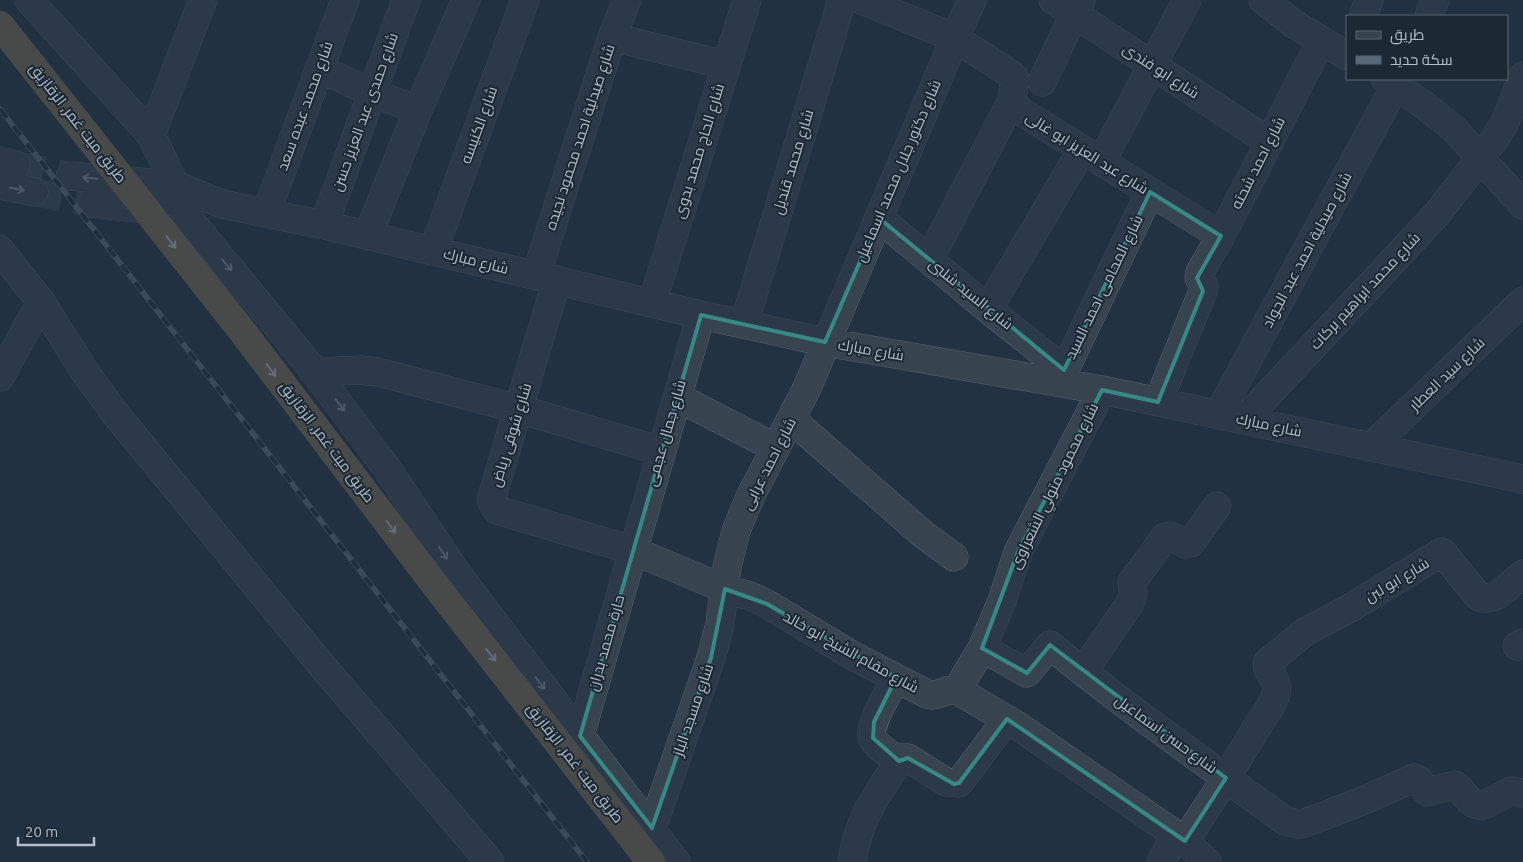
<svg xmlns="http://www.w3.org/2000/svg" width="1523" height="862" font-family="Ubuntu,Cairo,sans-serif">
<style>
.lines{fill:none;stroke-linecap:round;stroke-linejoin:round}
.minor-tunnel{stroke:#394756;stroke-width:28;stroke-dasharray:28 14;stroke-linecap:butt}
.minor-casing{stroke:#55616e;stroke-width:29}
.minor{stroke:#374450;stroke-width:28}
.rail-casing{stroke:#596878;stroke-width:5.5}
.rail{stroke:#1c2935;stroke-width:4;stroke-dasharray:11;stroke-linecap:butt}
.highway-bridge-casing{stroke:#424e5b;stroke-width:29;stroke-linecap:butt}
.highway-bridge{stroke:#776653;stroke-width:28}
.oneway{stroke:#7b8794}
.oneway2{stroke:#adb5bf}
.marked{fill:none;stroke:#388885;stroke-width:4;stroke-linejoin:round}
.labels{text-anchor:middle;stroke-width:4;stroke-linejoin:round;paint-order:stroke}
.street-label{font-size:15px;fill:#b3becb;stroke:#1c2935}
</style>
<rect width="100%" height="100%" fill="#233241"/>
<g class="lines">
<!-- minor-tunnel -->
<path class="minor-tunnel" d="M16 165 70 176
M34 192 92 203"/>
<defs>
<path id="minor" d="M29 0 151 135 175 185 185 214 315 372 386 467 456 572 676 862
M862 0 955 38 1012 75 1015 79C1014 94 1007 101 1022 112L1221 236
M1053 0 1269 142
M1263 0 1294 24 1347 56
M1363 16 1369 0
M1429 16 1435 0
M612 37 726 65
M319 68 372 93 418 110
M1385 79 1424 105 1454 129 1523 205
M1042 82 1081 0
M151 135 203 0
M0 161 16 165
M1101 162 1187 0
M70 176 175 185 222 204 324 225 701 315 825 342 1102 390 1523 479
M0 185 34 192
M92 203 163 211
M266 213 345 0
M879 218 988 309 1064 370
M324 225 406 0
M368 235 418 110 466 0
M0 250 41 302 0 377
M433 251 525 0
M929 260 1008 108 1014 107
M536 275 612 37 627 0
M557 280 491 500 497 510 632 550 725 589 750 596 767 604 855 657 927 694C938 698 945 688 957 690L1018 726 1185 841 1207 862
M41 302 85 372 114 412 318 661 490 862
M652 303 747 0
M988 309 1082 150
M744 324 842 0
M315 372 361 370 378 372 519 409 661 451
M1059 382 1150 192
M677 397 776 448
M1158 402 1203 291 1204 286 1199 278 1200 272 1221 236 1321 41
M1218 415 1399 79
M791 419 924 535 954 557
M1244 420 1437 214 1494 140 1505 122 1523 76
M1371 447 1523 301
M1517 646 1523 643
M982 648 1027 673 1050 645C1125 707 1206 763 1285 821L1299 824 1305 823 1360 802 1414 778 1419 780 1427 792 1455 785C1466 792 1468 807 1484 805L1511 791 1523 793
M1083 672 1130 603 1133 595 1132 582 1165 537 1171 536 1185 544 1191 543 1217 506
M896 678C890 690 868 725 872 737 876 747 891 755 899 761
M957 690 982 648 1002 601 1018 552 1102 390
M580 736 701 315
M652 828 711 658 720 624 727 567 736 531 750 497 807 388 955 38 972 0
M1185 841C1209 804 1233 768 1255 730 1262 719 1273 706 1276 693 1280 677 1264 673 1268 662L1305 632 1350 608 1442 552 1478 596C1494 605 1511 583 1523 574
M852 862C858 819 876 796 899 761L902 758H908L946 782 959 783 1007 719
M1161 862 1176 834"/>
</defs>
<!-- minor casing -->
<use href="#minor" class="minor-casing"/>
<!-- minor -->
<use href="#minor" class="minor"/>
<defs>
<path id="rail" d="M0 109 587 862"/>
</defs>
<!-- rail casing -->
<use href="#rail" class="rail-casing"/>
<!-- rail -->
<use href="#rail" class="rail"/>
<defs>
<path id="highway-bridge" d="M0 25 239 327 439 590 651 862"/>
</defs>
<!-- highway-bridge casing -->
<use href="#highway-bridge" class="highway-bridge-casing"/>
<!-- highway-bridge -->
<use href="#highway-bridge" class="highway-bridge"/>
</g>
<!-- one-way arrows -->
<defs><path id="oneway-shaft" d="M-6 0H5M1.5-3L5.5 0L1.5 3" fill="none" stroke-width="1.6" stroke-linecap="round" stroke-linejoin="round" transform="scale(1.25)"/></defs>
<g class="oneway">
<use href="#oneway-shaft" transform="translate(90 178) rotate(-175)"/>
<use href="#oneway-shaft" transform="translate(17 189) rotate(12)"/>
<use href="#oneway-shaft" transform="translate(227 265) rotate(50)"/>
<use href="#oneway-shaft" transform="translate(340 405) rotate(54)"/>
<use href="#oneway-shaft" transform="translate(443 553) rotate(56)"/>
<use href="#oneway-shaft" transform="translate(540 683) rotate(53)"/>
</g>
<g class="oneway2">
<use href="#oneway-shaft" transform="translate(171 242) rotate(52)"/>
<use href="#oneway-shaft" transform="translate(271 370) rotate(53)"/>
<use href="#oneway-shaft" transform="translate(391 527) rotate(53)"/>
<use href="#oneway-shaft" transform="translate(491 655) rotate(52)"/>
</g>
<!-- marked area -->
<path d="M0 0H1523V862H0ZM1150 192 1221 236 1197 278 1203 291 1158 402 1102 390 1018 552 982 648 1027 673 1050 645 1226 778 1185 841 1007 719 959 783 954 784 908 758 899 761 873 738 874 722 896 678 767 604 725 589 711 658 652 828 580 736 701 315 825 342 879 218 1064 370Z" fill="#233241" fill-opacity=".55" fill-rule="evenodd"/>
<path class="marked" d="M1150 192 1221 236 1197 278 1203 291 1158 402 1102 390 1018 552 982 648 1027 673 1050 645 1226 778 1185 841 1007 719 959 783 954 784 908 758 899 761 873 738 874 722 896 678 767 604 725 589 711 658 652 828 580 736 701 315 825 342 879 218 1064 370Z"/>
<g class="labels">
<!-- street labels -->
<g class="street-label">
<text transform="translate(1161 71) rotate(33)" y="5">شارع ابو فندى</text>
<text transform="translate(305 106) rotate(-70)" y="5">شارع محمد عبده سعد</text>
<text transform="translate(365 112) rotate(-70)" y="5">شارع حمدى عبد العزيز حسن</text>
<text transform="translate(78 123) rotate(52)" y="5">طريق ميت غمر, الزقازيق</text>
<text transform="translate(479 125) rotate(-70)" y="5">شارع الكنيسه</text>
<text transform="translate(580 137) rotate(-72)" y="5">شارع صيدلية احمد محمود نجيده</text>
<text transform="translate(699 151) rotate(-73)" y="5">شارع الحاج محمد بدوى</text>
<text transform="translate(1087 153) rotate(32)" y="5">شارع عبد العزيز ابو غالى</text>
<text transform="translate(793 162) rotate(-73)" y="5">شارع محمد قنديل</text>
<text transform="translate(1258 163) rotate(-63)" y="5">شارع احمد شحته</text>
<text transform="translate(898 171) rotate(-67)" y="5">شارع دكتور جلال محمد اسماعيل</text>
<text transform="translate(1307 250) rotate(-62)" y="5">شارع صيدلية احمد عبد الجواد</text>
<text transform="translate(476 261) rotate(14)" y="5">شارع مبارك</text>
<text transform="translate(1104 287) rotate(-64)" y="5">شارع المحامى احمد السيد</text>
<text transform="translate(1365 291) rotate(-47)" y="5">شارع محمد ابراهيم بركات</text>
<text transform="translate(971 294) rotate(39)" y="5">شارع السيد شلبى</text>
<text transform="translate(871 350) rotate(10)" y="5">شارع مبارك</text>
<text transform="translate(1447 374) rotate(-44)" y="5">شارع سيد العطار</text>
<text transform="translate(1269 425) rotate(12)" y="5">شارع مبارك</text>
<text transform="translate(666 433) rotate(-74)" y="5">شارع جمال عجمى</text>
<text transform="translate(511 435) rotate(-73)" y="5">شارع شوقى رياض</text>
<text transform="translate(327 442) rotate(53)" y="5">طريق ميت غمر, الزقازيق</text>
<text transform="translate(769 464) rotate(-63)" y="5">شارع احمد عرابى</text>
<text transform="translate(1054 486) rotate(-64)" y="5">شارع محمود متولي الشعراوى</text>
<text transform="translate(1397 580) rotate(-31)" y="5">شارع ابو لبن</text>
<text transform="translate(606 643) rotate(-74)" y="5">حارة محمد بدران</text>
<text transform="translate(851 652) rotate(29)" y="5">شارع مقام الشيخ ابو خالد</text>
<text transform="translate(693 710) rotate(-71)" y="5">شارع مسجد الباز</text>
<text transform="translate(1166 734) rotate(36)" y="5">شارع حسن اسماعيل</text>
<text transform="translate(575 763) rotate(52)" y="5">طريق ميت غمر, الزقازيق</text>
</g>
</g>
<!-- legend -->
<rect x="1346" y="15" width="162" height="65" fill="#1c2935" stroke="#586571"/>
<rect x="1356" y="31" width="25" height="8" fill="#374450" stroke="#586571"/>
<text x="1390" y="40" font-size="15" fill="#b3becb">طريق</text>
<rect x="1356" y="56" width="25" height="8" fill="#596878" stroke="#586571"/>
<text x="1390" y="65" font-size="15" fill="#b3becb">سكة حديد</text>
<!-- scale -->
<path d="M18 837v8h76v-8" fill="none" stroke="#b3becb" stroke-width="2.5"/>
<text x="25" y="837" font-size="15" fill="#b3becb" stroke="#1c2935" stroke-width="4" paint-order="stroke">20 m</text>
</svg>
